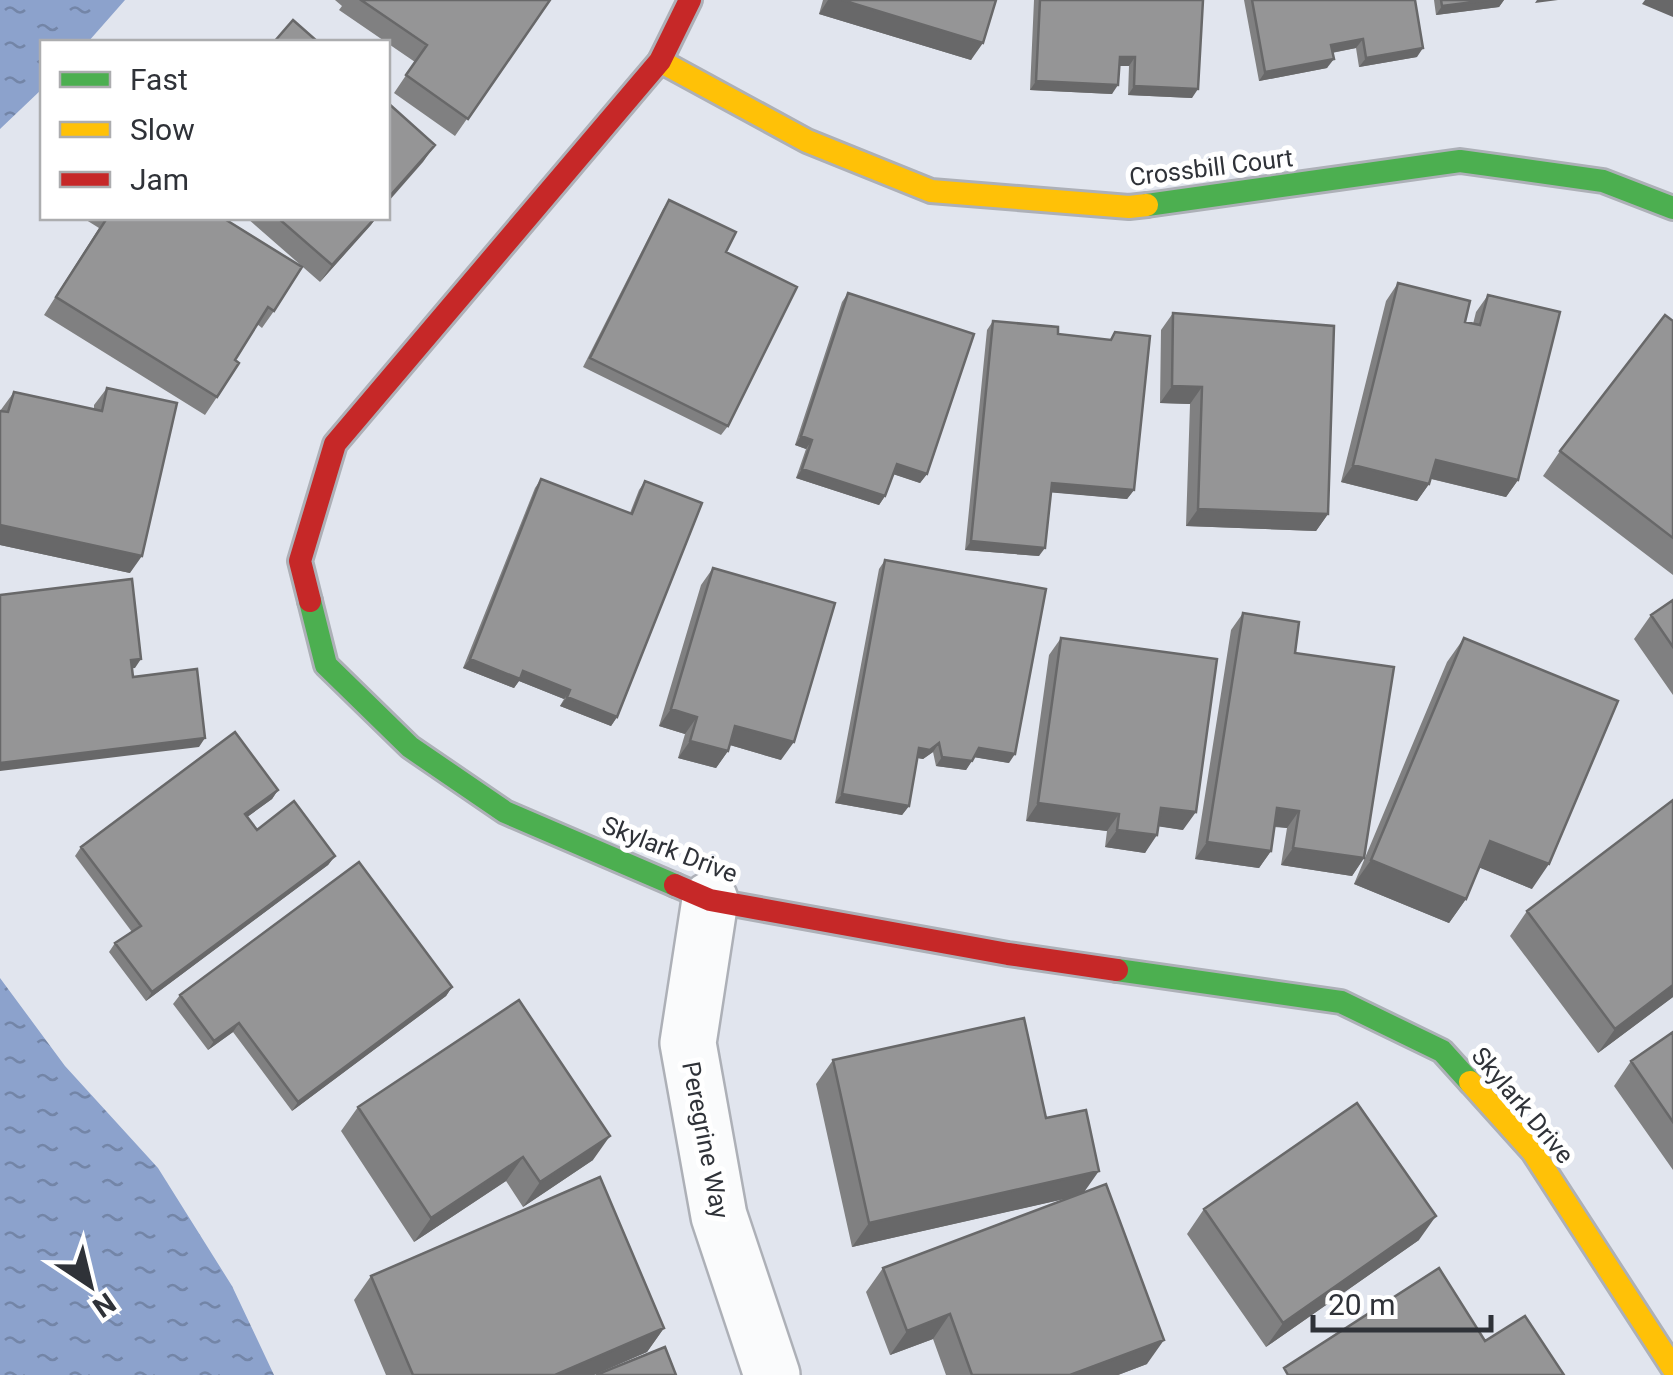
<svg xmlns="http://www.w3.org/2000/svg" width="1673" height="1375" font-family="Roboto,sans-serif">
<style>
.water{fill:url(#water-ripples)}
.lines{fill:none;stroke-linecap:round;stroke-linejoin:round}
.street-casing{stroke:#adb0b7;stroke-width:60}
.fast-casing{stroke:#adb0b7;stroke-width:28}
.slow-casing{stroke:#adb0b7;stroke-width:28}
.jam-casing{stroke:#adb0b7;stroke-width:28}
.street{stroke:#fafbfc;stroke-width:55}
.fast{stroke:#4caf50;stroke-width:22}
.slow{stroke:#ffc107;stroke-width:22}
.jam{stroke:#c62828;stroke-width:22}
.wall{fill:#808081}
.shaded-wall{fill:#686869}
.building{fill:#959596;stroke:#686869;stroke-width:2.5}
.labels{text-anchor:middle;stroke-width:10;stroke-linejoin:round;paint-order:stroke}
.street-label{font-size:25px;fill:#2f3238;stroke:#fff}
</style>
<defs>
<pattern id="water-ripples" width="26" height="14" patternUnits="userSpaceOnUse" patternTransform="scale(2.5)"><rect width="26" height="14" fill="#8ca2cc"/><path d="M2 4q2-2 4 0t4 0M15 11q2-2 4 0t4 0" fill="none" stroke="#7385a7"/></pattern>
</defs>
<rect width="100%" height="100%" fill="#e1e5ee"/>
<!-- water -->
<path class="water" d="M0 0H125L88 42H42V89L0 129Z
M0 978 65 1066 158 1168 232 1286 274 1375H0Z"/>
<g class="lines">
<defs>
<path id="street" d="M710 900 688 1043 719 1216 772 1375"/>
<path id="fast" d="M1147 205 1460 161 1603 181 1673 208
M310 601 326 665 410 747 505 812 675 885
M1117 970 1341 1002 1442 1051 1470 1082"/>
<path id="slow" d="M660 61 807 141 931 191 1129 207 1147 205
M1470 1082 1533 1152 1673 1368"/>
<path id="jam" d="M310 601 300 561 335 444 660 61 690 0
M675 885 710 900 1008 954 1117 970"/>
</defs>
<!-- street casing -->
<use href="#street" class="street-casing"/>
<!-- fast casing -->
<use href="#fast" class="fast-casing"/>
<!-- slow casing -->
<use href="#slow" class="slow-casing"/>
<!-- jam casing -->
<use href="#jam" class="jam-casing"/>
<!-- street -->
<use href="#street" class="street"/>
<!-- fast -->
<use href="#fast" class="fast"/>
<!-- slow -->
<use href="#slow" class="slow"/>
<!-- jam -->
<use href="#jam" class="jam"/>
</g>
<!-- wall -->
<path class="wall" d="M335 0H550L455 136 394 93 415 62 339 10 342 6Z
M823 0H996L971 60 819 14Z
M1034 0H1203L1192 98 1128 95 1129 66H1119L1112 94 1030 90Z
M1244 0H1415L1417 57 1359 67 1356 48 1332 53 1327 68 1259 81Z
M1434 0H1504L1499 7 1436 15Z
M669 200 726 252 728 426 721 435 583 367 663 209Z
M83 218H223L274 311 262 328 257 324 235 360 217 397 205 415 44 315 99 228Z
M247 218H376L320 282Z
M1398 283 1465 322 1473 324 1476 312 1488 295 1518 480 1506 497 1431 479 1429 484 1417 501 1341 482 1386 301Z
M848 293 927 474 920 483 893 474 885 496 879 505 796 478 806 449 795 445 842 302Z
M1173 313 1328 514 1316 531 1186 526 1190 404 1160 403 1161 330Z
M993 321 1058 334 1110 340 1115 332 1134 490 1127 499 1051 492 1039 556 965 550 987 330Z
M1673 321V575L1543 476 1560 451Z
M107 388 130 573 0 545V411L14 392 94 409V405Z
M541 479 630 513 639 490 645 481 617 717 611 726 560 706 564 699 519 681 514 688 463 668 535 488Z
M885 560 1009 763 974 757 966 770 936 766 933 752 923 759 917 758 909 806 902 815 835 803 879 569Z
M713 568 781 760 730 745 728 751 716 768 678 758 685 734 659 726 701 585Z
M1673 600V695L1634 639 1651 615Z
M1243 613 1295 653 1364 858 1352 876 1281 865 1287 828 1274 827 1271 851 1259 868 1195 859 1231 630Z
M1061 638 1183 830 1159 826 1145 853 1105 847 1107 831 1026 821 1049 655Z
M1464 638 1532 889 1479 867 1466 899 1449 923 1354 884 1447 662Z
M278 790 272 799 247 817 257 830 335 856 328 865 146 1001 109 952 115 943 132 932 75 856 81 847Z
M1673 800V997L1598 1053 1510 936 1527 911Z
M452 987 446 996 292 1111 233 1032 208 1050 173 1004 180 995Z
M1673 1032V1170L1614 1086 1631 1061Z
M833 1060 1046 1118 1084 1193 1147 1364 1118 1375H946L933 1339 890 1355 866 1292 883 1268 1068 1198 852 1247 816 1084Z
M358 1107 593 1160 523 1207 506 1181 414 1242 341 1131Z
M1204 1209 1419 1240 1266 1347 1187 1234Z
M371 1276 664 1328 647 1352 594 1375H386L354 1300Z"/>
<!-- shaded-wall -->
<path class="shaded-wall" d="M828 0H842L983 43 971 60 819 14Z
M1489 0H1504L1499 7 1436 15 1442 6Z
M1537 0H1558L1535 3Z
M1645 0H1673V17L1642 4Z
M1363 39 1356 48 1325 54 1331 45Z
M1423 48 1417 57 1359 67 1366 58Z
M1120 57H1135L1129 66H1114Z
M1334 59 1327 68 1259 81 1265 72Z
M1036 81 1118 85 1112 94 1030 90Z
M1134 86 1198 89 1192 98 1128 95Z
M435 145 423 162 388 202V198Z
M375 218H376L371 225 320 282 332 265Z
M1172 386 1202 387 1190 404 1160 403Z
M801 436 812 440 806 449 795 445Z
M1436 460 1518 480 1506 497 1424 477Z
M897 464 927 474 920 483 890 473Z
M1353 465 1429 484 1417 501 1341 482Z
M802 469 885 496 879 505 796 478Z
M1052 483 1134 490 1127 499 1046 492Z
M1198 509 1328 514 1316 531 1186 526Z
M0 525 142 556 130 573 0 545Z
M971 541 1045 548 1039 556 965 550Z
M141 659 135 668 125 669 131 660Z
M470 659 523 671 570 690 564 699 519 681 514 688 463 668Z
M567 697 617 717 611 726 560 706Z
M671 709 697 717 685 734 659 726Z
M735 726 794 742 781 760 723 743Z
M205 738 199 747 0 771V763Z
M690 741 728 751 716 768 678 758Z
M939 743 933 752 923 759 913 757 919 748Z
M979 748 1015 754 1009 763 973 757Z
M942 757 972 761 966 770 936 766Z
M278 790 272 799 239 823 245 814Z
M842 794 909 806 902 815 835 803Z
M1038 803 1119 814 1107 831 1026 821Z
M1161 808 1196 812 1183 830 1149 825Z
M1277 808 1299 811 1287 828 1265 825Z
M1117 830 1157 835 1145 853 1105 847Z
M1490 841 1549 864 1532 889 1473 865Z
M1207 842 1271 851 1259 868 1195 859Z
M1293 848 1364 858 1352 876 1281 865Z
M335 856 328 865 146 1001 152 992Z
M1371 860 1466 899 1449 923 1354 884Z
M1673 985V997L1598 1053 1615 1029Z
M452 987 446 996 292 1111 298 1102Z
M239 1023 233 1032 208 1050 214 1041Z
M610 1136 593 1160 523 1207 540 1182Z
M523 1157 506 1181 414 1242 431 1218Z
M1099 1171 1082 1195 852 1247 869 1223Z
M1436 1216 1419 1240 1266 1347 1283 1323Z
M950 1314 933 1339 890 1355 907 1331Z
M664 1328 647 1352 594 1375H555Z
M1164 1340 1147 1364 1118 1375H1070Z"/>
<!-- building -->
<path class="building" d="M361 0H550L468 119 406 75 427 45Z
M842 0H996L983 43Z
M1040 0H1203L1198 89 1134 86 1135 57H1120L1118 85 1036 81Z
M1252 0H1415L1423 48 1366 58 1363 39 1331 45 1334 59 1265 72Z
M1441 0H1489L1442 6Z
M293 20 318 42H274Z
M388 103 435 145 388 198Z
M669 200 736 232 726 252 797 287 728 426 590 358Z
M107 218H223L302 267 274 311 268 307 235 360 239 363 217 397 56 297Z
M278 218H375L332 265Z
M1398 283 1470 301 1465 322 1480 325 1488 295 1560 312 1518 480 1436 460 1429 484 1353 465Z
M848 293 974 334 927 474 897 464 885 496 802 469 812 440 801 436Z
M1173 313 1334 326 1328 514 1198 509 1202 387 1172 386Z
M1665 315 1673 321V538L1560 451Z
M993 321 1058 327V334L1111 340 1115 332 1150 336 1134 490 1052 483 1045 548 971 541Z
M107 388 177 403 142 556 0 525V411L8 412 14 392 102 411Z
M541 479 632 514 645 481 702 503 617 717 567 697 570 690 523 671 520 679 470 659Z
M885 560 1046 589 1015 754 979 748 972 761 942 757 939 743 930 750 919 748 909 806 842 794Z
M713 568 835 603 794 742 735 726 728 751 690 741 697 717 671 709Z
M132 579 141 659 131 660 133 677 197 669 205 738 0 763V595Z
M1673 600V647L1651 615Z
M1243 613 1299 622 1295 653 1394 667 1364 858 1293 848 1299 811 1277 808 1271 851 1207 842Z
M1061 638 1217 659 1196 812 1161 808 1157 835 1117 830 1119 814 1038 803Z
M1464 638 1618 701 1549 864 1490 841 1466 899 1371 860Z
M235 732 278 790 245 814 257 830 294 801 335 856 152 992 115 943 141 926 81 847Z
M1673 800V985L1615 1029 1527 911Z
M359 862 452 987 298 1102 239 1023 214 1041 180 995Z
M519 1000 610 1136 540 1182 523 1157 431 1218 358 1107Z
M1024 1018 1046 1118 1086 1110 1099 1171 869 1223 833 1060Z
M1673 1032V1122L1631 1061Z
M1357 1103 1436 1216 1283 1323 1204 1209Z
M600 1177 664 1328 555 1375H413L371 1276Z
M1106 1184 1164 1340 1070 1375H972L950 1314 907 1331 883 1268Z
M1439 1268 1485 1341 1525 1316 1564 1375H1288L1284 1368Z
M665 1347 676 1375H596Z"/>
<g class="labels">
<!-- street labels -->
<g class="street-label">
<text transform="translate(1211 167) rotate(-7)" y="9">Crossbill Court</text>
<text transform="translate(670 849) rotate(21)" y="9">Skylark Drive</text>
<text transform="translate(1523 1105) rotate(50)" y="9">Skylark Drive</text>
<text transform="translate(706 1140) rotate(79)" y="9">Peregrine Way</text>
</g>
</g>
<!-- legend -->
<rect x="40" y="40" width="350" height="180" fill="#ffffff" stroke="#acadaf" stroke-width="2.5"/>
<rect x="60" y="72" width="50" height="15" fill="#4caf50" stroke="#acadaf" stroke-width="2.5"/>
<text x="130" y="90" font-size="30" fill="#2f3238">Fast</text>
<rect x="60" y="122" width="50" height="15" fill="#ffc107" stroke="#acadaf" stroke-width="2.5"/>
<text x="130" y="140" font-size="30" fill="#2f3238">Slow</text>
<rect x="60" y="172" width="50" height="15" fill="#c62828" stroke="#acadaf" stroke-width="2.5"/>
<text x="130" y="190" font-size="30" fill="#2f3238">Jam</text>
<!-- north arrow -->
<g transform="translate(90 1285) rotate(145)" stroke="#ffffff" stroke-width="8" paint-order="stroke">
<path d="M0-8L18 38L0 25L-18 38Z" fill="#2f3238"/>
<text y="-15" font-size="28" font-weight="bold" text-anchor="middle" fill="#2f3238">N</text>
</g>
<!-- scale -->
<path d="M1313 1315v15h178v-15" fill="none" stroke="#2f3238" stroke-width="5"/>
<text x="1328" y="1315" font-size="30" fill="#2f3238" stroke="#ffffff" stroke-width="8" paint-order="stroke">20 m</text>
</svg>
